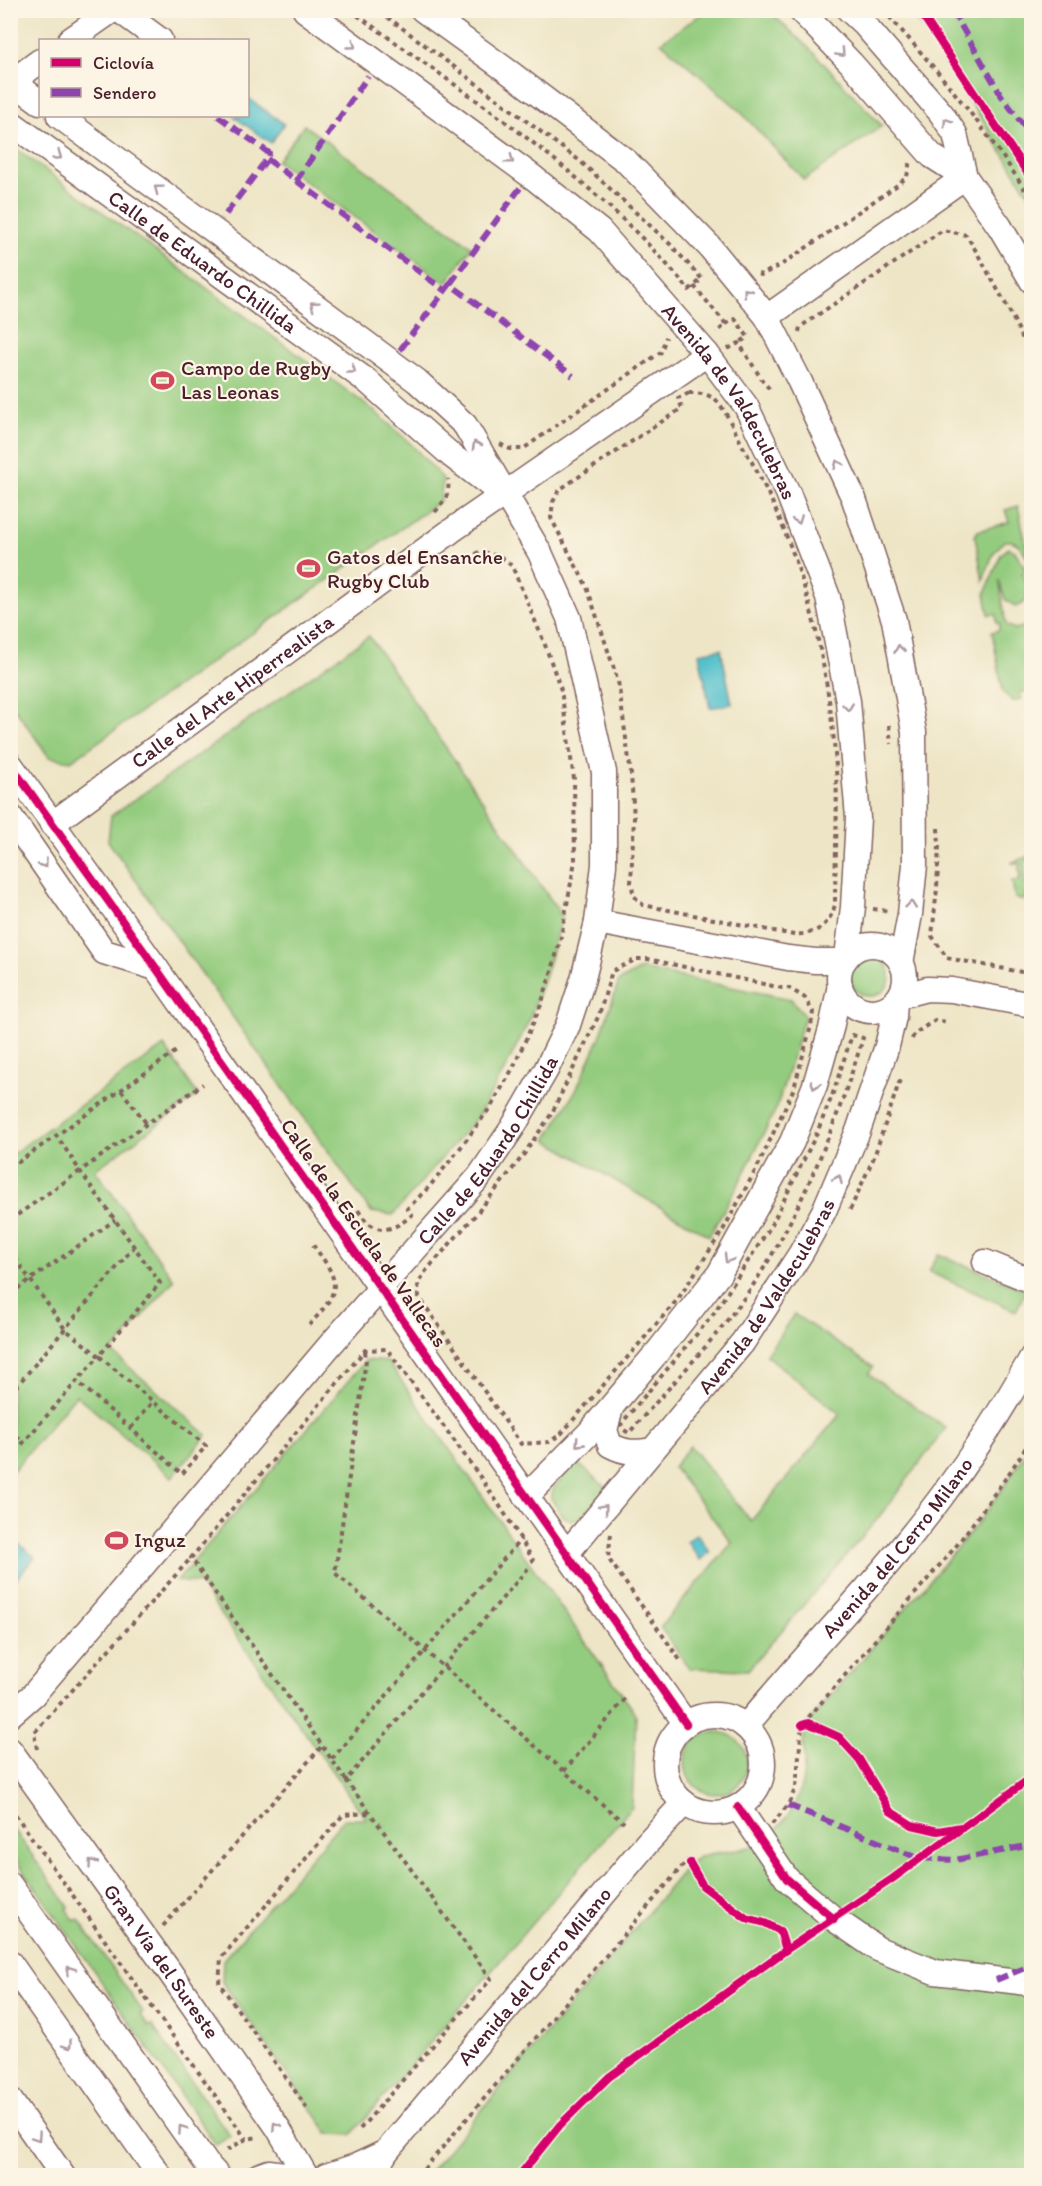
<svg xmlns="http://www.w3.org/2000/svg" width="1042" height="2186" font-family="Itim,sans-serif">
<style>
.green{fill:#94cc7f;stroke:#6f7655;stroke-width:1.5}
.water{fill:#54c1cc;stroke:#4f707c;stroke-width:1.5}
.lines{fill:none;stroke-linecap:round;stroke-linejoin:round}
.minor-casing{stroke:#836461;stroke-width:27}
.path{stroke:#836461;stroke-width:4;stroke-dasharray:4.5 4.5;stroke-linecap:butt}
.minor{stroke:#fff;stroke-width:24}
.quiet{stroke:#8e44ad;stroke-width:6;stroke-dasharray:12 6;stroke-linecap:butt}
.cycleway-casing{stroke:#fcf5e5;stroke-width:11}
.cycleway{stroke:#d6006c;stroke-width:8}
.oneway{stroke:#ae9aa0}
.labels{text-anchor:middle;stroke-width:4.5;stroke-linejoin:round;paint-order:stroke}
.street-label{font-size:21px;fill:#4a1f2b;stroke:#fcf5e5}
.poi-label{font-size:21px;fill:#4a1f2b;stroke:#fcf5e5;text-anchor:start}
</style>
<rect width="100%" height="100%" fill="#fcf5e5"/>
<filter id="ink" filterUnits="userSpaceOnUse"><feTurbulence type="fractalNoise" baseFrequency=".0167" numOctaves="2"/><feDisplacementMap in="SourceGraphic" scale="12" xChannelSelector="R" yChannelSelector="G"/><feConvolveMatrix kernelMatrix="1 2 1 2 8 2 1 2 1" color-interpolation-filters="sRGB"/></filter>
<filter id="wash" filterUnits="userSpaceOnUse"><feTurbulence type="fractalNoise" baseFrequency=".008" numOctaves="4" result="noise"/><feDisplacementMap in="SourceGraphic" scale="24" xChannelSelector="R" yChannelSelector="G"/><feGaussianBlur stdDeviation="1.35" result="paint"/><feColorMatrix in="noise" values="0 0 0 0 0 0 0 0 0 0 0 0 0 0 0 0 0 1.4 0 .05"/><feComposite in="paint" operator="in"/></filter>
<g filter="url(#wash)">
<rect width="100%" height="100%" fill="#eee5c6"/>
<!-- green -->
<path class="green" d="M706 11H769L814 53 882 126 804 180 737 108 661 42Z
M904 11H1031V198L944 60 939 40Z
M304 125 472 247 446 283 277 161Z
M11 145 372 409 411 444 443 479 440 501 71 761 49 757 11 703Z
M1018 506 1030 564C1024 552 1020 539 1004 541L993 554 983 581 975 536 978 531 1009 522 1005 510Z
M1009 548 1015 551 1026 570 1022 573C1029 585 1032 603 1015 607L1005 599 999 580 1006 625 1015 629 1030 625 1032 630 1031 690 1020 693 1021 699 1012 701 1003 692 992 632 999 630 1000 623H997L996 614 989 615 985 594 1001 554Z
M369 636 562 916 546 972 529 1021 504 1071 478 1116 393 1215 371 1212 108 841 111 816Z
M1031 855V858L1025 863V895L1031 897V899L1024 898 1023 901 1015 898 1012 881H1019V877H1021V873H1019V863H1011Z
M850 976a20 20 0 1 1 40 0a20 20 0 1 1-40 0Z
M641 969 791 999 805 1016 777 1107 738 1185 709 1236 546 1140 576 1090 600 1037 619 981Z
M164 1046 198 1095 95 1170 174 1280 112 1352 207 1435 172 1477 76 1395 11 1473V1155Z
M938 1254 1026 1290 1016 1311 929 1272Z
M794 1314 873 1367 869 1374 946 1428 879 1517 748 1670 689 1668 660 1627 732 1543 673 1467 690 1446 751 1521 840 1414 766 1355Z
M366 1360 388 1362 636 1714 632 1807 351 2135 329 2134 222 1982 223 1960 344 1819H366L199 1583 177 1581Z
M1031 1444V2175L426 2176 690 1863C705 1849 731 1855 752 1846 782 1832 802 1802 804 1769 806 1749 799 1744 808 1723L975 1527 1007 1482Z
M576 1462 607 1488 583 1516 573 1521 562 1516 551 1498 553 1489Z
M685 1763a31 31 0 1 1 62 0a31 31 0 1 1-62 0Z
M10 1824 69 1907 66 1909 75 1921 78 1919 143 2012 140 2014 149 2026 152 2025 230 2136 216 2145 11 1853Z"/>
<!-- water -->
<path class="water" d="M248 98 284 124 271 143 233 116H248Z
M721 649 732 704 710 708 699 653Z
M697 1534 710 1552 700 1560 687 1542Z
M19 1544 35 1557 11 1585V1554Z"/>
</g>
<g filter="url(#ink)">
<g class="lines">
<defs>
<g id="minor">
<path d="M119 10 160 40"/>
<path id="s1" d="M305 10 534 178 600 231 707 354 746 406 788 493 828 597 848 701 858 818 853 907 847 957"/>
<path d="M423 10 513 75 626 161 709 246 767 317 800 382 854 499 894 620 914 732 915 865 910 914 901 963"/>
<path d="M800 10 851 63 932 156 965 177"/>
<path d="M849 10 864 24 941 113 955 134 965 177 1000 227 1032 281"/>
<path d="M70 40 113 10"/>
<path d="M10 80 40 102"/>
<path d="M10 83 40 61"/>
<path id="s2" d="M10 122 367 381 452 456 498 491"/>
<path d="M767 317 965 177"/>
<path d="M10 764 156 968 686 1724"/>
<path d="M10 816 104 952 156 968"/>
<path id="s3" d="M52 824 451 531 707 354"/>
<path d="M597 922 788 958 815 961H844"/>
<circle cx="872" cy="978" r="33"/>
<path d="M900 996 927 989 952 990 1032 1005"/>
<path d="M985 1262 1032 1281"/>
<path d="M611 1408 605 1430 610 1445C625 1453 635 1453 652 1450"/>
<path d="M526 1497 589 1433 660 1349 719 1274 792 1142 815 1085 831 1029 840 985"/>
<path id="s4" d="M567 1553 743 1342 801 1253 824 1211 858 1131 887 1046 894 1017 895 1002"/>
<path id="s5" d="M10 1715 33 1695 331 1344 479 1177 513 1127 546 1070 568 1025 583 979 597 922 604 865V772L569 618 540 553 465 425 417 381 59 116"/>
<circle cx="714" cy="1764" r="49"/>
<path id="s6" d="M746 1726C810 1649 882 1577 942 1496 975 1452 1005 1405 1032 1357"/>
<path id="s7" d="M10 1750 167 1968 278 2128 306 2176"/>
<path d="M738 1807 787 1879 834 1919 878 1949 935 1972 1027 1983 1032 1982"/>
<path d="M10 1885 207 2164 218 2176"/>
<path d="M10 1963 160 2176"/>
<path d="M10 2100 63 2176"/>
<path d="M258 2176 269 2172 300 2176"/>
<path d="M326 2176 356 2166 386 2152"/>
<path id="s8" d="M372 2176 386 2152 647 1843 684 1803"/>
</g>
</defs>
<!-- minor casing -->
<use href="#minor" class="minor-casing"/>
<!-- path -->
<path class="path" d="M350 10C469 96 595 176 689 290L702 279 670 244 580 161 378 10
M883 10C938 70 989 132 1032 201
M758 274 761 275 781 265 896 186 907 177 910 160
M694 286 726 324 716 333
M726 324 735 319 748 337 739 343
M799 332 800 327 943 230 966 235 972 244 1008 308 1032 358
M728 349 739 343 762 380 772 392
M689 393C698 393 711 394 718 402 726 411 738 438 745 450 801 546 829 657 836 768 838 813 835 860 835 905 828 928 817 933 794 935L643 905 634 896 631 883 634 818 631 774 618 681 587 587 551 518 553 502 559 490 682 408 678 398Z
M500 444 510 449H523L661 352 666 337
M435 512C445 501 450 494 448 479
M889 725 891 744
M938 828 939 845 937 888 932 936 947 958 1032 974
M873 909 889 911
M637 959H648L782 988H789L805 998 813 1012 811 1026 794 1088 760 1162 723 1230 678 1299 561 1434 549 1442 521 1444 419 1297 418 1284 425 1272 478 1212 522 1157 552 1113 599 1015 612 971Z
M852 1035 863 1038C836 1125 799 1219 747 1294 712 1343 669 1387 629 1433L624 1430 621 1424 712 1316 771 1226 816 1135 832 1096Z
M912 1039 914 1034 935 1020 947 1022
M121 1090 147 1124
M10 1168 178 1050
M358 1210C374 1236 391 1233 412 1215L407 1209 429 1187 461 1147 492 1105 513 1068 541 1005 552 970 561 937 575 861 574 779 561 690 544 642 512 566 501 557 480 551 470 559
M850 1210 874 1157 901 1077
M10 1220 80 1171 57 1136
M10 1251 65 1329 99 1356 77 1381
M10 1294 115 1220
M309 1325C342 1290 341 1282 313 1245
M365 1351 366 1360 335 1573 624 1823
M10 1394 134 1247
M131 1428 153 1401
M10 1430 24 1443
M10 1458 77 1381 182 1474 206 1446 99 1356 160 1283 80 1171 203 1084
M611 1534 608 1558 680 1660
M37 1749 34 1733 191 1558
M332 1759 521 1539
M564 1771 625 1699
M346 1780 191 1558 365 1350 387 1349C437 1419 492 1487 534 1562
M10 1807 246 2139
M772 1824 788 1805 796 1787 802 1725 957 1545 1008 1475 1032 1438
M163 1926 322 1746
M307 2108 219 1983 221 1958 343 1815 369 1813
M360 2129 491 1979 346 1780 531 1565
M227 2150 246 2139 259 2137
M418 2176 679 1870 688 1860 690 1863"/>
<!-- minor -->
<use href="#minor" class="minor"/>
<!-- quiet -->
<path class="quiet" d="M952 10 1001 95 1032 137
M218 116 269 153 267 159 222 219
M267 159 444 290
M296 181 368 76
M450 284 520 188
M400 350 450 284 573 376
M788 1805 918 1858 955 1860 1026 1846 1032 1844
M996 1980 1032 1965"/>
<defs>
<path id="cycleway" d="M919 10 1032 180
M10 764 156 968 686 1724
M802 1725 808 1723 839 1737 859 1759 890 1811 912 1825 938 1831 961 1827
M738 1807 787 1879 834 1919
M690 1863 703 1886 746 1918 765 1923 780 1931 786 1950
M519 2176 560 2125 609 2077 786 1950 892 1879 1032 1777"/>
</defs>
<!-- cycleway casing -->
<use href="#cycleway" class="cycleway-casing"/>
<!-- cycleway -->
<use href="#cycleway" class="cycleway"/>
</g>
<!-- one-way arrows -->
<defs><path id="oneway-chevron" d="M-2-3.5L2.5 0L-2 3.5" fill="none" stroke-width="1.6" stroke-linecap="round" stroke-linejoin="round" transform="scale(1.5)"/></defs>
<g class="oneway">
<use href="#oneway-chevron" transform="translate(352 45) rotate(36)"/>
<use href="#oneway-chevron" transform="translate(841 53) rotate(47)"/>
<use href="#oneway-chevron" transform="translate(947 122) rotate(-124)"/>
<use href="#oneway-chevron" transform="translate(58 156) rotate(36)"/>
<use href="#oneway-chevron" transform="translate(510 160) rotate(37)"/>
<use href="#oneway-chevron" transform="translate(158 189) rotate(-143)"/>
<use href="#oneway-chevron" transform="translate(747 292) rotate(-129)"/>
<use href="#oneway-chevron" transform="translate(314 305) rotate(-143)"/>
<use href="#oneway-chevron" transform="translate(352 370) rotate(36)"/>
<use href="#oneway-chevron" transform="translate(476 445) rotate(-119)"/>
<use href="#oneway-chevron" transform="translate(838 464) rotate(-115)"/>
<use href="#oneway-chevron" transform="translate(798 520) rotate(69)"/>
<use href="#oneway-chevron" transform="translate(899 649) rotate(-100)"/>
<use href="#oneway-chevron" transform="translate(848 707) rotate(84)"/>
<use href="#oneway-chevron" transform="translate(44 864) rotate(55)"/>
<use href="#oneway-chevron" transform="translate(911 905) rotate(-84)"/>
<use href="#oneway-chevron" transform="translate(815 1085) rotate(109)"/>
<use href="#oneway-chevron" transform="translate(838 1179) rotate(-66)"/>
<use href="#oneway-chevron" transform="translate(728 1259) rotate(120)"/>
<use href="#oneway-chevron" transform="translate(579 1443) rotate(134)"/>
<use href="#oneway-chevron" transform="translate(604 1508) rotate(-50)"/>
<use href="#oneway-chevron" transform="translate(92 1863) rotate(-126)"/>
<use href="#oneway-chevron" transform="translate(70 1970) rotate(-125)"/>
<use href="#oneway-chevron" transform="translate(68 2045) rotate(55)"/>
<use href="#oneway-chevron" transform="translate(276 2126) rotate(-123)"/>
<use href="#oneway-chevron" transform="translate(182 2129) rotate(-125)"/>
<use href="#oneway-chevron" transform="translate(37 2137) rotate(56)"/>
</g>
</g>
<!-- icons -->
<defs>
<symbol id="stadium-bare" viewBox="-9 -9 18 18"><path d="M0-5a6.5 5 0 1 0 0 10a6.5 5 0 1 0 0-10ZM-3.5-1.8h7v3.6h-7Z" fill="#d1495b" stroke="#fcf5e5" stroke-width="2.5" paint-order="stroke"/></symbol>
</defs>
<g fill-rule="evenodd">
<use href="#stadium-bare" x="146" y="364" width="33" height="33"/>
<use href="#stadium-bare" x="292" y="552" width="33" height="33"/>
<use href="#stadium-bare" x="100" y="1524" width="33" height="33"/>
</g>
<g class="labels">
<!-- street labels -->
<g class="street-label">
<text dy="7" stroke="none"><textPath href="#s2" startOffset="238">Calle de Eduardo Chillida</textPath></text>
<text dy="7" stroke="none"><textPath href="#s1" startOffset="584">Avenida de Valdeculebras</textPath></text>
<text dy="7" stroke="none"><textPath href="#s3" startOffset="224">Calle del Arte Hiperrealista</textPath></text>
<text dy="7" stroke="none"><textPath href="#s5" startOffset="741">Calle de Eduardo Chillida</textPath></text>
<text transform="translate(364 1233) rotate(55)" y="7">Calle de la Escuela de Vallecas</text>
<text dy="7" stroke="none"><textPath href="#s4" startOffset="326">Avenida de Valdeculebras</textPath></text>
<text dy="7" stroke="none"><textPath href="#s6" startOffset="234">Avenida del Cerro Milano</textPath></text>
<text dy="7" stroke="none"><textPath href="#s7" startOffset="260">Gran Vía del Sureste</textPath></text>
<text dy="7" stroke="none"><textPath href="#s8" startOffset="258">Avenida del Cerro Milano</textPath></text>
</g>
<!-- poi labels -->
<g class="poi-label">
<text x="181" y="375">Campo de Rugby<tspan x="181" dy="24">Las Leonas</tspan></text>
<text x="327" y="564">Gatos del Ensanche<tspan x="327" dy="24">Rugby Club</tspan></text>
<text x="134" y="1547">Inguz</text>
</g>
</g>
<!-- margin -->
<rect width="1042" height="2186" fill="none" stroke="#fcf5e5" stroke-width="36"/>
<!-- legend -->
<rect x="39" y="39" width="210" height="78" fill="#fcf5e5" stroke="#b59f9b" stroke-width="1.5"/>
<rect x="51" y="58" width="30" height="9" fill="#d6006c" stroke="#b59f9b" stroke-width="1.5"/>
<text x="93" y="69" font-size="18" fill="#4a1f2b">Ciclovía</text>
<rect x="51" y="88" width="30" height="9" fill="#8e44ad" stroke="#b59f9b" stroke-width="1.5"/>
<text x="93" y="99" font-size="18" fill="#4a1f2b">Sendero</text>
</svg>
